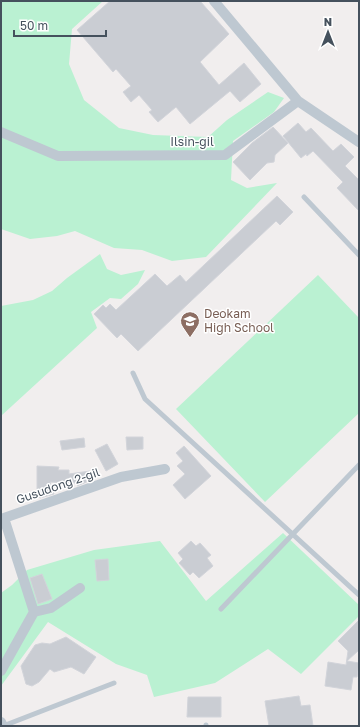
<svg xmlns="http://www.w3.org/2000/svg" width="360" height="727" font-family="'Golos Text',sans-serif">
<style>
.green{fill:#baf1d2}
.building{fill:#cacdd3;stroke:#d2d4da}
.lines{fill:none;stroke-linecap:round;stroke-linejoin:round}
.service{stroke:#bec8d1;stroke-width:5}
.minor{stroke:#bec8d1;stroke-width:10}
.labels{text-anchor:middle;stroke-width:3;stroke-linejoin:round;paint-order:stroke}
.street-label{font-size:12px;fill:#45515d;stroke:#fff}
.education-label{font-size:12px;fill:#785e54;stroke:#fff;text-anchor:start}
</style>
<rect width="100%" height="100%" fill="#f1eeee"/>
<!-- green -->
<path class="green" d="M1 1H103L72 29 69 64 84 100 119 128 153 135 208 137 227 120 268 92 284 98 274 112 233 141 231 180 247 188 277 183 206 257 172 261 142 250 114 248 75 231 57 236 30 239 1 229Z
M100 254 107 269 121 275 145 270 138 284 121 299 110 298 91 312 97 328 1 416V306L33 300 52 291 67 278Z
M318 275 359 318V413L265 502 176 409Z
M283 533 359 605V616L301 674 268 649 215 683 154 697 147 675 116 664 48 622 1 686V593L12 585 27 570 94 550 160 541 206 601Z"/>
<!-- building -->
<path class="building" d="M110 1H200L229 34 200 62 219 85 244 63 261 84 240 102 230 91 190 124 176 107 158 122 149 112 152 110 139 95 131 102 123 92 131 86 116 69 113 72 77 30Z
M298 123 306 132 311 128 333 151 341 144 354 157 345 166 359 180V211L337 188 343 182 313 151 307 156 306 154 301 158 283 136Z
M273 127 288 143 275 155 274 162 267 163 250 180 233 162 252 143Z
M277 196 293 212 280 225 276 221 138 351 121 334 117 338 94 314 103 305 106 308 110 304 116 310 155 274 167 286 180 275 186 282Z
M126 437H143V449L127 450Z
M84 438 85 447 62 450 60 441Z
M107 444 118 464 106 471 95 450Z
M184 446 211 476 185 499 173 485 185 474 177 466 183 461 176 453Z
M37 466 59 467 58 470H69V474L90 471 91 480 77 486V483L50 482 54 494 40 498 37 491Z
M191 541 196 546 200 543 211 555 207 558 213 566 199 578 193 572 190 575 179 563 183 559 178 553Z
M108 559 109 580 97 581 95 560Z
M42 574 52 599 38 604 30 578Z
M359 620V650L347 661 359 663 357 677H353L351 690 325 686 328 662 346 665 348 651 338 641Z
M66 637 96 657 84 674 71 667 54 672 50 669 39 682 32 686 26 684 21 666 35 645 42 643 50 644Z
M299 696 301 706 310 705 313 726H269L265 701Z
M188 697H221V717H187Z"/>
<g class="lines">
<!-- service -->
<path class="service" d="M304 197 359 255
M133 373 145 399 359 595
M221 609 359 465
M206 725V726
M3 726 114 683"/>
<!-- minor -->
<path class="minor" d="M214 1 298 101
M1 132 58 156 225 155 298 101 359 142
M34 612 51 608 80 588
M1 671 34 612 4 518 121 477 165 469
M1 722 3 726"/>
</g>
<!-- icons -->
<defs>
<symbol id="school-pin" viewBox="-11 -11 22 30"><path d="M0 17L-7.5 6A9.5 9.5 0 1 1 7.5 6Z" fill="#8d6e63" stroke="#fff"/><path d="M0-5L7-2L0 1L-7-2ZM-4 1L0 2.5L4 1V4Q0 6-4 4Z" fill="#fff"/></symbol>
</defs>
<g fill-rule="evenodd">
<use href="#school-pin" x="179" y="310" width="22" height="30"/>
</g>
<g class="labels">
<!-- street labels -->
<g class="street-label">
<text x="192" y="146">Ilsin-gil</text>
<text transform="translate(58 486) rotate(-19)" y="4">Gusudong 2-gil</text>
</g>
<!-- education labels -->
<g class="education-label">
<text x="204" y="318">Deokam<tspan x="204" dy="14">High School</tspan></text>
</g>
</g>
<!-- border -->
<rect width="360" height="727" fill="none" stroke="#45515d" stroke-width="4"/>
<!-- north arrow -->
<g transform="translate(328 32)" stroke="#ffffff" stroke-width="3" paint-order="stroke">
<path d="M0-3L7 15L0 10L-7 15Z" fill="#45515d"/>
<text y="-6" font-size="11" font-weight="bold" text-anchor="middle" fill="#45515d">N</text>
</g>
<!-- scale -->
<path d="M14 30v6h92v-6" fill="none" stroke="#45515d" stroke-width="2"/>
<text x="20" y="30" font-size="12" fill="#45515d" stroke="#ffffff" stroke-width="3" paint-order="stroke">50 m</text>
</svg>
